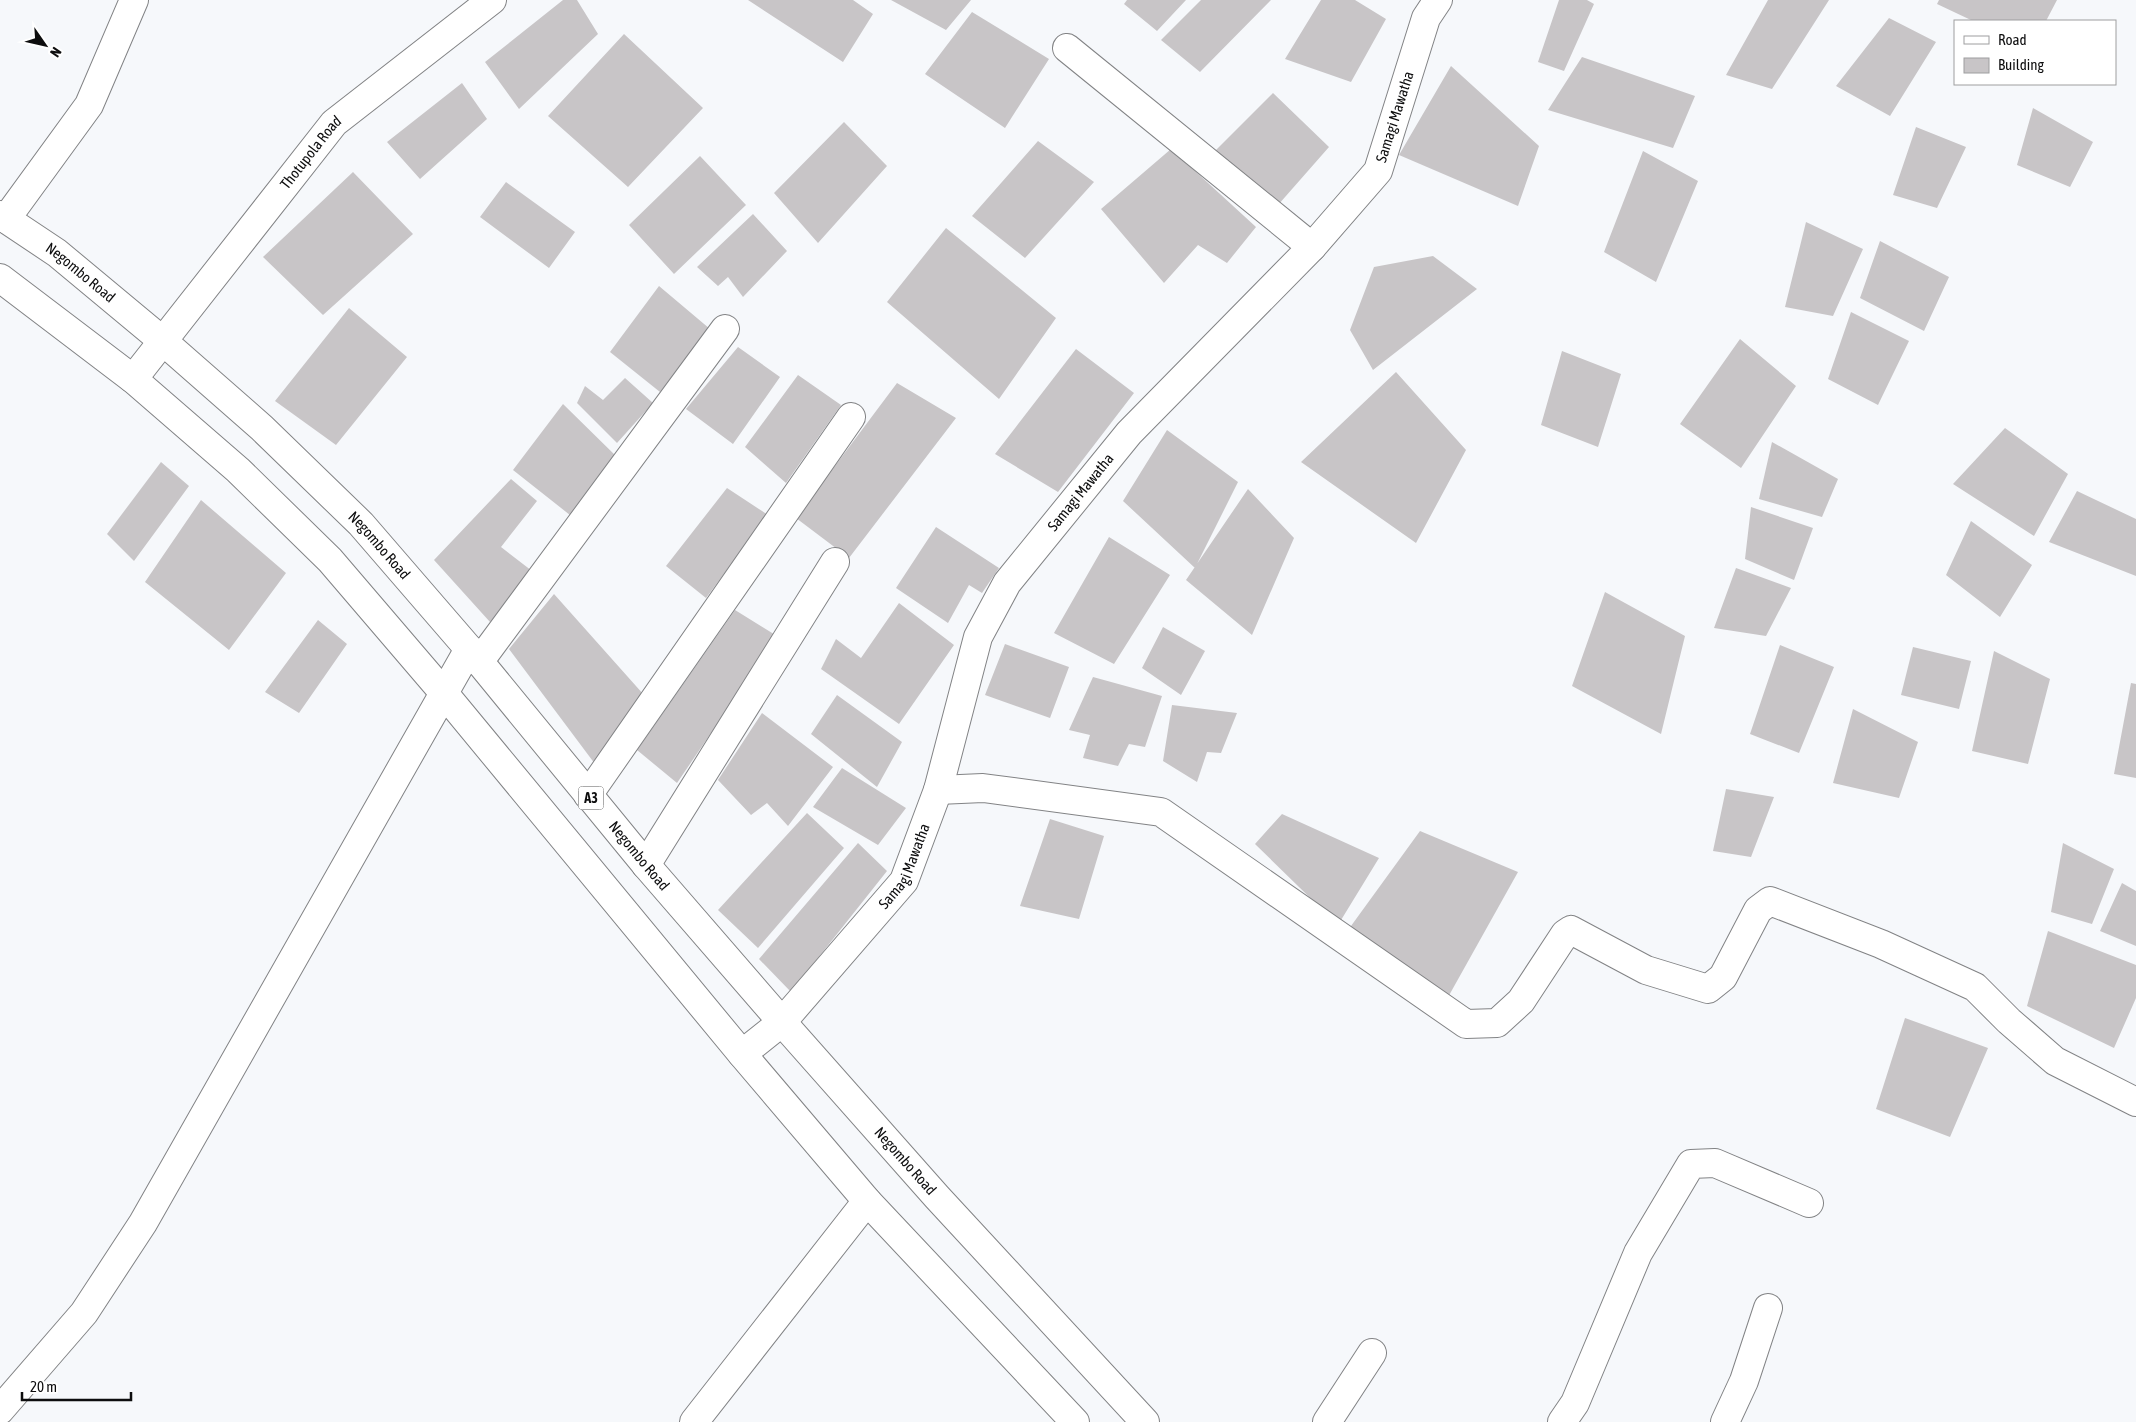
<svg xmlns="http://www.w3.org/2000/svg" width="2136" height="1422" font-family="'Asap Condensed',sans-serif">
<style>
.building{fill:#c8c5c7}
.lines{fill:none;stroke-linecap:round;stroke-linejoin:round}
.minor-casing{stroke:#828385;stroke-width:30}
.trunk-casing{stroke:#828385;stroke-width:30}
.minor{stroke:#fff;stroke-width:28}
.trunk{stroke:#fff;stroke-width:28}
.labels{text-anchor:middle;stroke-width:5;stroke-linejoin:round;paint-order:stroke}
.shield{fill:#fff;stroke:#565656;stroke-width:1}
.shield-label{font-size:14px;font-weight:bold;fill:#0d0d0e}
.street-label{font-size:15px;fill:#0d0d0e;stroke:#fff}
</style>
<rect width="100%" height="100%" fill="#f6f8fb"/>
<!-- building -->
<path class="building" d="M563 0H577L598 34 519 109 485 62Z
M748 0H853L873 14 843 62Z
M891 0H971L946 30Z
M1127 0H1186L1157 31 1124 4Z
M1201 0H1271L1200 72 1161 40Z
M1321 0H1355L1386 19 1351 82 1285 59Z
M1559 0H1587L1594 4 1564 71 1538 62Z
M1768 0H1829L1772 89 1726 75Z
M1939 0H2057L2046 21H1973L1937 4Z
M972 12 1049 59 1005 128 925 74Z
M1889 18 1936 42 1890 116 1836 86Z
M624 34 703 108 628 187 548 116Z
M1582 57 1695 96 1673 148 1548 110Z
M1451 66 1539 146 1518 206 1399 155Z
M462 83 487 119 420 179 387 142Z
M1273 93 1329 147 1271 213 1210 156Z
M2033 108 2093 142 2070 187 2017 165Z
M844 122 887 166 818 243 774 193Z
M1916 127 1966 147 1937 208 1893 195Z
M1038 141 1094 182 1025 258 972 216Z
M1171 149 1256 227 1227 263 1198 245 1164 283 1101 209Z
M1643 151 1698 181 1656 282 1604 252Z
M700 156 746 205 674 274 629 225Z
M353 172 413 234 323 315 263 257Z
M506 182 575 232 549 268 480 217Z
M753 214 787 251 743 297 728 277 718 286 697 267Z
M1806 222 1863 249 1833 316 1785 307Z
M946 228 1056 318 999 399 887 302Z
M1880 241 1949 277 1924 331 1860 298Z
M1433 256 1477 289 1373 370 1350 330 1374 267Z
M659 286 710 329 660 392 610 352Z
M349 308 407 357 336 445 275 401Z
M1851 312 1909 341 1878 405 1828 379Z
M1740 339 1796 386 1741 468 1680 424Z
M738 347 780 377 733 444 686 409Z
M1076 349 1134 393 1058 492 995 454Z
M1562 351 1621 374 1598 447 1541 425Z
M1396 372 1466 450 1416 543 1301 462Z
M798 375 841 405 786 483 745 447Z
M625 378 653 403 617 443 577 403 585 386 603 400Z
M897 383 956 418 849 558 796 518Z
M563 404 619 459 575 519 513 470Z
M2005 428 2068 474 2034 536 1953 484Z
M1167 430 1238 482 1195 568 1123 501Z
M1772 442 1838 479 1822 517 1759 499Z
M161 462 189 486 134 561 107 534Z
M511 479 537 501 501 547 536 574 490 622 434 560Z
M727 488 768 515 706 598 666 566Z
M1248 489 1294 538 1252 635 1186 580Z
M2077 491 2136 519V576L2049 542Z
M201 500 286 573 229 650 145 582Z
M1751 507 1813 528 1794 580 1745 559Z
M1971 521 2032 565 2000 617 1946 575Z
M936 527 999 568 982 593 969 585 948 623 896 588Z
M1109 537 1170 575 1114 664 1054 633Z
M1736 568 1791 588 1766 636 1714 628Z
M1605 592 1685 636 1661 734 1572 686Z
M554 594 644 695 595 764 509 649Z
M899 603 954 645 899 724 821 669 836 639 861 658Z
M735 610 777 636 677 783 637 750Z
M318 620 347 644 299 713 265 692Z
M1163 627 1205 651 1181 695 1142 668Z
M1005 644 1069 667 1050 718 985 695Z
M1780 645 1834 667 1799 753 1750 734Z
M1913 647 1971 661 1959 709 1901 695Z
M1994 651 2050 679 2028 764 1972 751Z
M1093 677 1162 696 1145 747 1129 744 1118 766 1083 758 1090 735 1069 730Z
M2131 683 2136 684V778L2114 774Z
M837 695 902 742 877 787 811 734Z
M1172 705 1237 713 1221 753 1207 752 1197 782 1163 761Z
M1853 709 1918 742 1899 798 1833 783Z
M762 713 833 767 788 826 767 803 751 815 718 780Z
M842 768 906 808 878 845 813 807Z
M1726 789 1774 797 1751 857 1713 851Z
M807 813 844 848 758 948 718 910Z
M1282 814 1379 858 1338 925 1255 844Z
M1050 819 1104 836 1079 919 1020 906Z
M1420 831 1518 872 1447 999 1343 937Z
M858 843 887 871 791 992 759 959Z
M2063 843 2114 869 2092 924 2051 912Z
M2122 883 2136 891V946L2100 931Z
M2048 931 2136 965V998L2114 1048 2027 1006Z
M1905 1018 1988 1048 1950 1137 1876 1109Z"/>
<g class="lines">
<defs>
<g id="minor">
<path d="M1067 48 1312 247"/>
<path d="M6 219 89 105 134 0"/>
<path id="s1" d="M133 379 334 123 492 0"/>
<path d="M479 662 725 329"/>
<path d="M938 790 983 788 1161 812 1466 1024 1497 1023 1521 1001 1565 934 1571 930 1646 970 1708 989 1723 977 1758 910 1770 901 1881 944 1975 987 2009 1021 2055 1061 2136 1102"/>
<path d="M588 795 851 417"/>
<path d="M646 865 835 562"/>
<path id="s2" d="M742 1054 782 1022 904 881 938 790 978 637 1007 583 1129 433 1312 247 1378 171 1426 18 1438 0"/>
<path d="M0 1410 84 1313 143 1223 469 649"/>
<path d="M694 1422 867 1201"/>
<path d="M1327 1422 1372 1353"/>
<path d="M1562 1422 1575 1403 1638 1253 1691 1164 1715 1163 1809 1203"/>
<path d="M1725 1422 1744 1381 1768 1308"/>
</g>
<g id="trunk">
<path id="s3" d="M0 215 57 253 164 342 262 428 361 524 469 649 646 865 782 1022 937 1197 1145 1422"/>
<path d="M0 278 133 379 238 470 330 560 443 692 742 1054 867 1201 1075 1422"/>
</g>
</defs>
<!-- minor casing -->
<use href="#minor" class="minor-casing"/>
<!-- trunk casing -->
<use href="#trunk" class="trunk-casing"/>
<!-- minor -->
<use href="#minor" class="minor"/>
<!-- trunk -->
<use href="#trunk" class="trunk"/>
</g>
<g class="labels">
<!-- shield labels -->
<rect class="shield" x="578.5" y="786.5" width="25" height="23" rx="4"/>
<g class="shield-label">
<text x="591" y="803">A3</text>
</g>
<!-- street labels -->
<g class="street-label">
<text dy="5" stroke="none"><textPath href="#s2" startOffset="1166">Samagi Mawatha</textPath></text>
<text dy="5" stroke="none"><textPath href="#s1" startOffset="288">Thotupola Road</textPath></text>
<text dy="5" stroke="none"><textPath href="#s3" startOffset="99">Negombo Road</textPath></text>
<text dy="5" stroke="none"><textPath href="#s2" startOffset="671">Samagi Mawatha</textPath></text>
<text dy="5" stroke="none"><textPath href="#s3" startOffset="504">Negombo Road</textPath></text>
<text dy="5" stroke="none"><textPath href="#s3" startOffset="909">Negombo Road</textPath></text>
<text dy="5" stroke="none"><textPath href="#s2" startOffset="251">Samagi Mawatha</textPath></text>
<text dy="5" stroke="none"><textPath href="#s3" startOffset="1314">Negombo Road</textPath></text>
</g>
</g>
<!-- legend -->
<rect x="1954" y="20" width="162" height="65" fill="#ffffff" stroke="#9e9e9f"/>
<rect x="1964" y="36" width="25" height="8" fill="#ffffff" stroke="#9e9e9f"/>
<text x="1998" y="45" font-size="15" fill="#0d0d0e">Road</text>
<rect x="1964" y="58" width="25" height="15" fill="#c8c5c7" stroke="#9e9e9f"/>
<text x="1998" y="70" font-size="15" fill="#0d0d0e">Building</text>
<!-- north arrow -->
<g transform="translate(45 45) rotate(124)" stroke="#ffffff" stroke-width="4" paint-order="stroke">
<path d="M0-4L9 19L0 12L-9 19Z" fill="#0d0d0e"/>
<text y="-8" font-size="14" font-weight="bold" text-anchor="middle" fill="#0d0d0e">N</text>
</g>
<!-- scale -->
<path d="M22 1392v8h109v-8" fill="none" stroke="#0d0d0e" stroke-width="2.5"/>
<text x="30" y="1392" font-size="15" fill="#0d0d0e" stroke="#ffffff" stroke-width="4" paint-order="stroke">20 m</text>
</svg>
